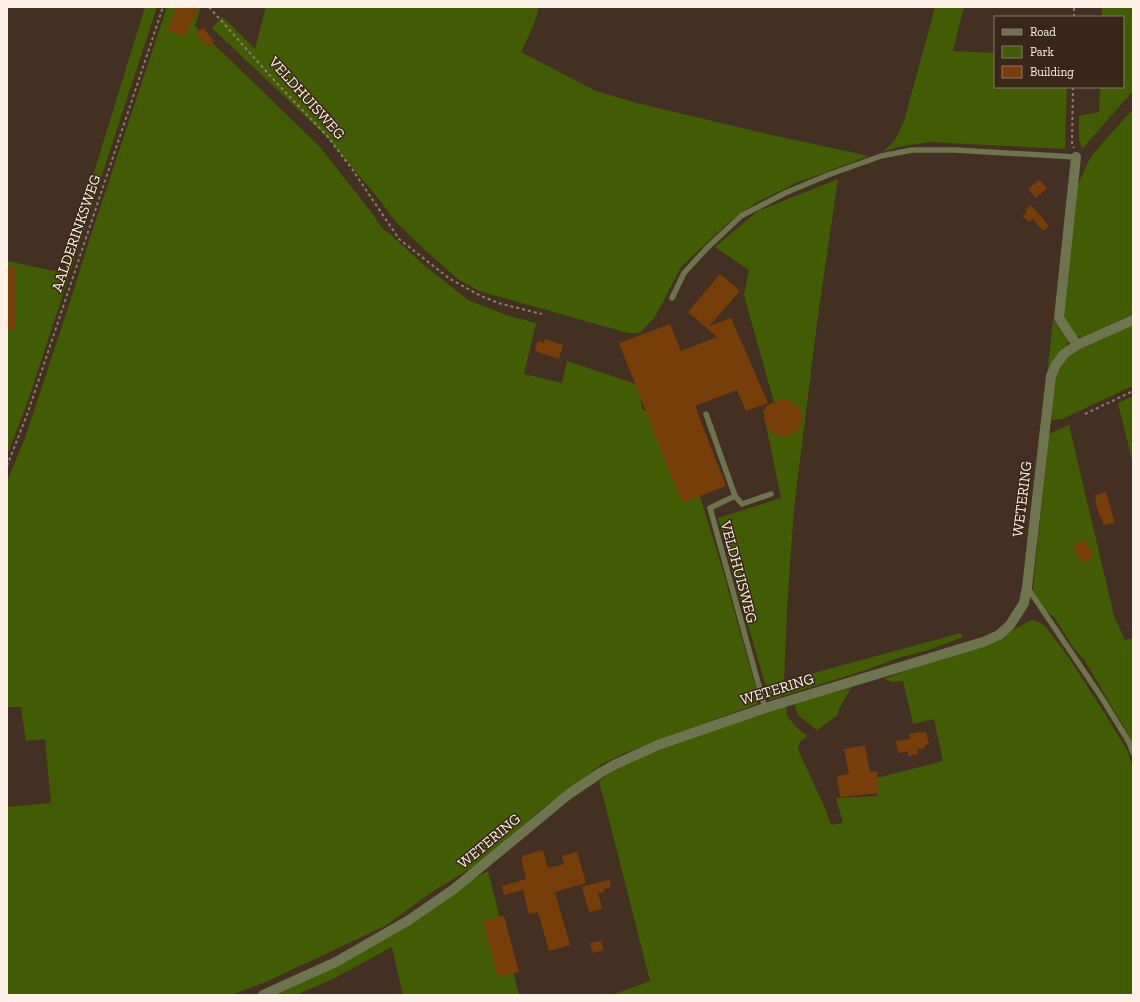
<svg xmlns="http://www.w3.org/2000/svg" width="1140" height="1002" font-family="'Zilla Slab',serif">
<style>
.green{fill:#425c04}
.building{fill:#773e0a}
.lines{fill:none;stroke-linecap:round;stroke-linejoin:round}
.path{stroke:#8f7d71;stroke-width:2;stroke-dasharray:3 3;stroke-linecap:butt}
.lane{stroke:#6e744f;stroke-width:5.5}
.street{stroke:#6e744f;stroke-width:10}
.labels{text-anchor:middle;stroke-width:3;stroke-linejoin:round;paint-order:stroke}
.street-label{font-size:15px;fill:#fff1e8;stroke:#3a2618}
</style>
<rect width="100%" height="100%" fill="#443022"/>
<!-- green -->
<path class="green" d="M145 7H157L28 401 7 455V261L64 273 71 247Z
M167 7H201L195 26 320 147 372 213 382 228 390 234 425 266 468 300 506 315 536 323 524 374 562 383 567 361 636 384C641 393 640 401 643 410L653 414 678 426 720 561 756 688 757 704 625 753 602 764 537 813 481 862 432 892 385 926 266 982 231 995H7V807L51 803 45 739 26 741 21 707H7V481L25 438 69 305 89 241Z
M266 7H539L533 27 521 52 596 91 637 103 767 134 869 156 796 183 757 202 730 221 681 267 663 302 654 318 640 333H628L479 291 459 280 425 250 395 221 378 198 325 135 212 28 222 17 231 25 255 49Z
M935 7H964L953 51 995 53V87H1067L1065 149 929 142 898 147 883 152 895 140 904 121Z
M1102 7H1133V91L1082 149 1079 139V116L1099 112 1100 87H1123V17H1102Z
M1133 109V314L1083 337 1075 336 1063 317 1078 185 1086 166 1093 154Z
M838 179 818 315 794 509 787 608 784 681 961 633 963 637 929 650 898 658 866 670 770 700 735 581 718 518 781 498 763 410 775 406 744 295 749 270 715 247 758 211Z
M1053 319 1068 340 1067 346 1047 376Z
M1133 325V386L1062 419 1051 420 1056 375 1066 359 1076 351Z
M1133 396V464L1118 403Z
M1069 425 1114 616 1125 640 1133 638V746L1128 734 1085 661 1075 650 1054 617 1040 606 1034 597 1033 588 1049 434Z
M1031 620 1039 622 1045 626 1067 655 1104 712 1128 752 1133 769V995H612L650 981 599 781 612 772 639 757 738 721 786 706 787 716 796 727 807 736 801 741 798 747 800 754 824 806 831 825 843 823 836 798 877 796V778L943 761 934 719 913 724 903 681 894 682 886 680V678L998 638Z
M851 688 838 711V715L817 730 798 715 794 703Z
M488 871 519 995H403L392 947 333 979 296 995H267L332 965 442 896Z"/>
<!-- building -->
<path class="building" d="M177 7H198L185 37 167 30Z
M203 28 214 41 207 47 195 34Z
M1039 180 1047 188 1036 198 1028 189Z
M1031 205 1049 226 1043 231 1033 219 1029 222 1023 216 1027 212 1025 210Z
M7 267H15V330H7Z
M720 274 740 291 709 326 731 318 768 403 746 411 737 390 695 406 726 486 682 503 619 343 670 324 681 351 717 337 688 312Z
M545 339 563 345 559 359 535 351 538 341 544 343Z
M783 399 790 401 796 405 801 411 802 417 801 424 796 432 790 435 783 436 776 435 770 431 766 424 764 417 766 406 776 401Z
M1106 492 1115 523 1104 525 1101 517H1100L1095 501H1097L1095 495Z
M1085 539 1094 557 1082 563 1073 546Z
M920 732 921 733 926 732 929 744 925 745V748L917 749 918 754 908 756V751L898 753 896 741 910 739 909 734Z
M865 745 870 772 877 771 879 793 840 797 837 776 849 774 844 749Z
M543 850 548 868 564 864 562 856 577 852 586 883 555 892 570 945 549 951 539 915H538L537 912 529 914 523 890 504 895 502 886 526 879 521 859 523 858 522 856Z
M609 880 611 887 604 889V892L598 893 602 909 589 912 582 887Z
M504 916 519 972 498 977 483 921Z
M601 941 603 950 593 953 590 943Z"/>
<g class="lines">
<!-- path -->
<path class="path" d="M209 7 274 80 328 137 352 169 399 239 450 279 481 296 498 303 542 314
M1074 17V7
M1073 87 1072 144 1074 148
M1085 414 1133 391
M7 466 28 412 163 7"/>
<!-- lane -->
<path class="lane" d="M672 298 684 273 707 248 741 216 785 193 828 175 881 156 912 150H955L1076 157
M706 414 735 496
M1027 587 1100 695 1129 742 1133 753
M765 708 710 508 735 496 742 504 771 494"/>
<!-- street -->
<path class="street" d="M1076 157 1059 318 1077 345
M263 995 336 962 409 920 454 889 569 794 600 773 616 764 658 745 765 708 983 642 999 635 1010 625 1024 603 1027 587 1051 376 1056 365 1064 354 1077 345 1133 320"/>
</g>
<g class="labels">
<!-- street labels -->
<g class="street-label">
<text transform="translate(307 98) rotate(48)" y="5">VELDHUISWEG</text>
<text transform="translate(76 233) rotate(-71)" y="5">AALDERINKSWEG</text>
<text transform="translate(1022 499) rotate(-83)" y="5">WETERING</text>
<text transform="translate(739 572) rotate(75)" y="5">VELDHUISWEG</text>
<text transform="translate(777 689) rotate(-17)" y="5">WETERING</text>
<text transform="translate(489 841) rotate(-40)" y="5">WETERING</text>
</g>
</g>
<!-- border -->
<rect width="1140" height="1002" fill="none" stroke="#fff1e8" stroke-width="16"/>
<!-- legend -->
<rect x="994" y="16" width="130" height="72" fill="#3a2618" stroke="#89776b"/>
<rect x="1002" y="29" width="20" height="6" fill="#6e744f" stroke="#89776b"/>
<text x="1030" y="36" font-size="12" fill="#fff1e8">Road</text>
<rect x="1002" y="46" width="20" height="12" fill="#425c04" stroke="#89776b"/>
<text x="1030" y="56" font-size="12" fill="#fff1e8">Park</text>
<rect x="1002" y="66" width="20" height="12" fill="#773e0a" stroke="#89776b"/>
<text x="1030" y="76" font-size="12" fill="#fff1e8">Building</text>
</svg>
